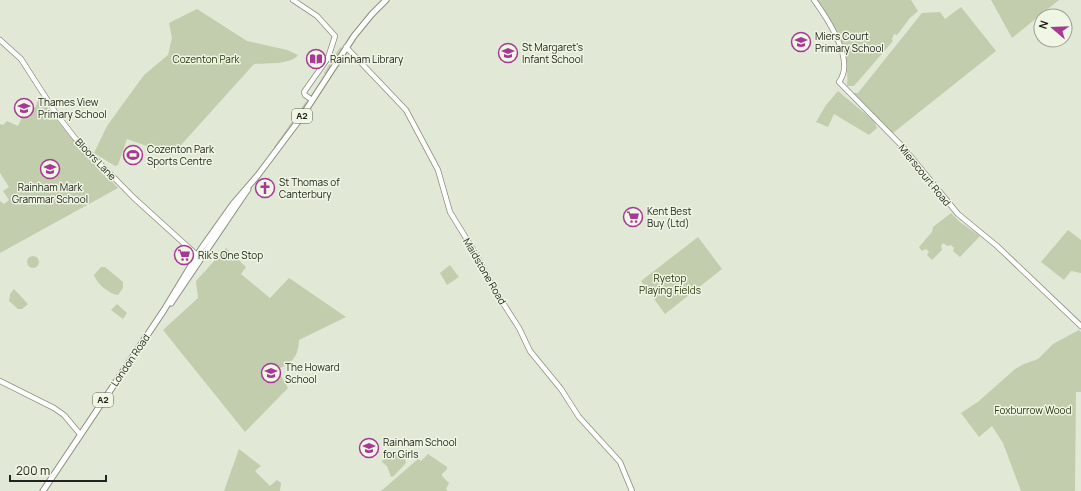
<svg xmlns="http://www.w3.org/2000/svg" width="1081" height="491" font-family="Manrope,sans-serif">
<style>
.green{fill:#c1cdac}
.lines{fill:none;stroke-linecap:round;stroke-linejoin:round}
.secondary-casing{stroke:#89907e;stroke-width:6}
.primary-casing{stroke:#89907e;stroke-width:7}
.secondary{stroke:#fff;stroke-width:4.5}
.primary{stroke:#fff;stroke-width:5}
.labels{text-anchor:middle;stroke-width:3;stroke-linejoin:round;paint-order:stroke}
.shield{fill:#eff6e3;stroke:#5f6358;stroke-width:1}
.shield-label{font-size:9px;font-weight:bold;fill:#21241d}
.poi-label{font-size:10px;fill:#21241d;stroke:#eff6e3;text-anchor:start}
.park-label{font-size:10px;fill:#29340e;stroke:#eff6e3}
.street-label{font-size:10px;fill:#21241d;stroke:#eff6e3}
</style>
<rect width="100%" height="100%" fill="#e1e9d6"/>
<!-- green -->
<path class="green" d="M817 0H911L918 11 910 18 897 35 894 34 892 39 893 41 854 86H847C850 55 835 25 817 0Z
M991 0H1059L1012 38Z
M961 7 996 51 893 133 853 93H858L922 13 940 12 945 19Z
M197 9 247 41 287 50 298 55C291 65 265 63 254 64L172 155 127 139 118 165 115 166 94 153 107 126 144 75 168 55 172 38 169 23Z
M340 47 342 48 325 74 324 73Z
M838 91 874 121 877 128 869 135 834 114 828 127 816 122 826 105Z
M40 96C62 131 90 158 118 188L0 253V201L4 204 9 200 3 191 9 187 0 173V124L3 125 7 121 18 126 28 104 35 108Z
M307 100 303 111 275 148 274 147Z
M951 213 960 222 980 236 960 257 953 251 954 248 951 245 947 246 943 243 941 246 942 250 932 260 927 255 929 252 926 249 922 251 919 247 932 232 933 227Z
M1068 230 1081 240V273L1071 271 1064 280 1041 262Z
M698 237 722 269 665 314 641 281Z
M226 248 246 267 241 274 270 298 289 278 346 317 299 340C299 356 291 365 277 369L288 388 245 432 163 330 198 298 196 281Z
M27 262a6 6 0 1 1 12 0a6 6 0 1 1-12 0Z
M450 265 459 277 447 285 440 273Z
M101 267H105L123 282V288L118 295C109 294 97 284 94 275Z
M14 289 28 304 22 309H18L9 301 10 294Z
M117 304 127 313 123 319 111 310Z
M1079 330 1081 332V392H1076L1075 491H1021L1003 443 992 426 979 437 961 413 979 401 1015 369 1024 364 1038 359 1053 344Z
M239 449 261 466 255 471 270 486 277 480 281 483 280 491H224Z
M394 451 405 459 406 463 394 476 391 477 387 466 382 462 384 458Z
M428 454 447 467V469L442 474V476L449 483 446 489 448 491H381L418 459 421 461Z"/>
<g class="lines">
<defs>
<path id="secondary" d="M293 0 317 16 335 36 328 58 304 92 305 95 312 100
M814 0C827 18 856 60 839 82L902 146 958 214 997 246 1081 326
M0 40 21 59 57 115 75 138 134 198 199 257
M346 47 406 110 438 170 450 212 477 256 494 289 519 328 530 351 561 389 579 417 620 462 632 491
M0 381 54 408 64 415 80 434"/>
<path id="primary" d="M171 303 248 189
M43 491 164 310 201 249 233 204 258 175 300 119 354 36 372 14 386 0"/>
</defs>
<!-- secondary casing -->
<use href="#secondary" class="secondary-casing"/>
<!-- primary casing -->
<use href="#primary" class="primary-casing"/>
<!-- secondary -->
<use href="#secondary" class="secondary"/>
<!-- primary -->
<use href="#primary" class="primary"/>
</g>
<!-- icons -->
<defs>
<symbol id="school-ring" viewBox="-11 -11 22 22"><circle r="9.5" fill="#eff6e3" stroke="#a73896" stroke-width="1.5"/><path d="M0-5L7-2L0 1L-7-2ZM-4 1L0 2.5L4 1V4Q0 6-4 4Z" fill="#a73896"/></symbol>
<symbol id="library-ring" viewBox="-11 -11 22 22"><circle r="9.5" fill="#eff6e3" stroke="#a73896" stroke-width="1.5"/><path d="M-6-4Q-3-5.5-.7-3.5V5Q-3 3-6 4ZM6-4Q3-5.5 .7-3.5V5Q3 3 6 4Z" fill="#a73896"/></symbol>
<symbol id="stadium-ring" viewBox="-11 -11 22 22"><circle r="9.5" fill="#eff6e3" stroke="#a73896" stroke-width="1.5"/><path d="M0-5a6.5 5 0 1 0 0 10a6.5 5 0 1 0 0-10ZM-3.5-1.8h7v3.6h-7Z" fill="#a73896"/></symbol>
<symbol id="church-ring" viewBox="-11 -11 22 22"><circle r="9.5" fill="#eff6e3" stroke="#a73896" stroke-width="1.5"/><path d="M-1.2-6h2.4v3.5h3.3v2.4h-3.3V6h-2.4V-.1h-3.3v-2.4h3.3Z" fill="#a73896"/></symbol>
<symbol id="supermarket-ring" viewBox="-11 -11 22 22"><circle r="9.5" fill="#eff6e3" stroke="#a73896" stroke-width="1.5"/><path d="M-6-5.5h2.5l.6 2H6L4.5 2H-2.5L-4.4-4H-6ZM-1.5 3.2a1.3 1.3 0 1 0 .1 0ZM3 3.2a1.3 1.3 0 1 0 .1 0Z" fill="#a73896"/></symbol>
</defs>
<g fill-rule="evenodd">
<use href="#school-ring" x="790" y="31" width="22" height="22"/>
<use href="#school-ring" x="497" y="42" width="22" height="22"/>
<use href="#library-ring" x="305" y="48" width="22" height="22"/>
<use href="#school-ring" x="13" y="97" width="22" height="22"/>
<use href="#stadium-ring" x="122" y="144" width="22" height="22"/>
<use href="#school-ring" x="39" y="158" width="22" height="22"/>
<use href="#church-ring" x="254" y="177" width="22" height="22"/>
<use href="#supermarket-ring" x="622" y="206" width="22" height="22"/>
<use href="#supermarket-ring" x="173" y="244" width="22" height="22"/>
<use href="#school-ring" x="260" y="362" width="22" height="22"/>
<use href="#school-ring" x="358" y="437" width="22" height="22"/>
</g>
<g class="labels">
<!-- shield labels -->
<g class="shield">
<rect x="292" y="109" width="20" height="14" rx="3"/>
<rect x="93" y="393" width="20" height="14" rx="3"/>
</g>
<g class="shield-label">
<text x="302" y="119">A2</text>
<text x="103" y="403">A2</text>
</g>
<!-- poi labels -->
<g class="poi-label">
<text x="815" y="40">Miers Court<tspan x="815" dy="12">Primary School</tspan></text>
<text x="522" y="51">St Margaret's<tspan x="522" dy="12">Infant School</tspan></text>
<text x="330" y="63">Rainham Library</text>
<text x="38" y="106">Thames View<tspan x="38" dy="12">Primary School</tspan></text>
<text x="147" y="153">Cozenton Park<tspan x="147" dy="12">Sports Centre</tspan></text>
<text x="279" y="186">St Thomas of<tspan x="279" dy="12">Canterbury</tspan></text>
<text x="50" y="191" text-anchor="middle">Rainham Mark<tspan x="50" dy="12">Grammar School</tspan></text>
<text x="647" y="215">Kent Best<tspan x="647" dy="12">Buy (Ltd)</tspan></text>
<text x="198" y="259">Rik's One Stop</text>
<text x="285" y="371">The Howard<tspan x="285" dy="12">School</tspan></text>
<text x="383" y="446">Rainham School<tspan x="383" dy="12">for Girls</tspan></text>
</g>
<!-- park labels -->
<g class="park-label">
<text x="206" y="63">Cozenton Park</text>
<text x="670" y="282">Ryetop<tspan x="670" dy="12">Playing Fields</tspan></text>
<text x="1033" y="414">Foxburrow Wood</text>
</g>
<!-- street labels -->
<g class="street-label">
<text transform="translate(96 159) rotate(46)" y="4">Bloors Lane</text>
<text transform="translate(925 175) rotate(51)" y="4">Mierscourt Road</text>
<text transform="translate(485 271) rotate(60)" y="4">Maidstone Road</text>
<text transform="translate(130 360) rotate(-56)" y="4">London Road</text>
</g>
</g>
<!-- north arrow -->
<g transform="translate(1053 28) rotate(289)"><circle r="19" fill="#eff6e3" stroke="#9da294"/>
<path d="M0-3L7 15L0 10L-7 15Z" fill="#a73896"/>
<text y="-6" font-size="11" font-weight="bold" text-anchor="middle" fill="#21241d">N</text>
</g>
<!-- scale -->
<path d="M10 475v6h96v-6" fill="none" stroke="#21241d" stroke-width="2"/>
<text x="16" y="475" font-size="12" fill="#21241d" stroke="#eff6e3" stroke-width="3" paint-order="stroke">200 m</text>
</svg>
